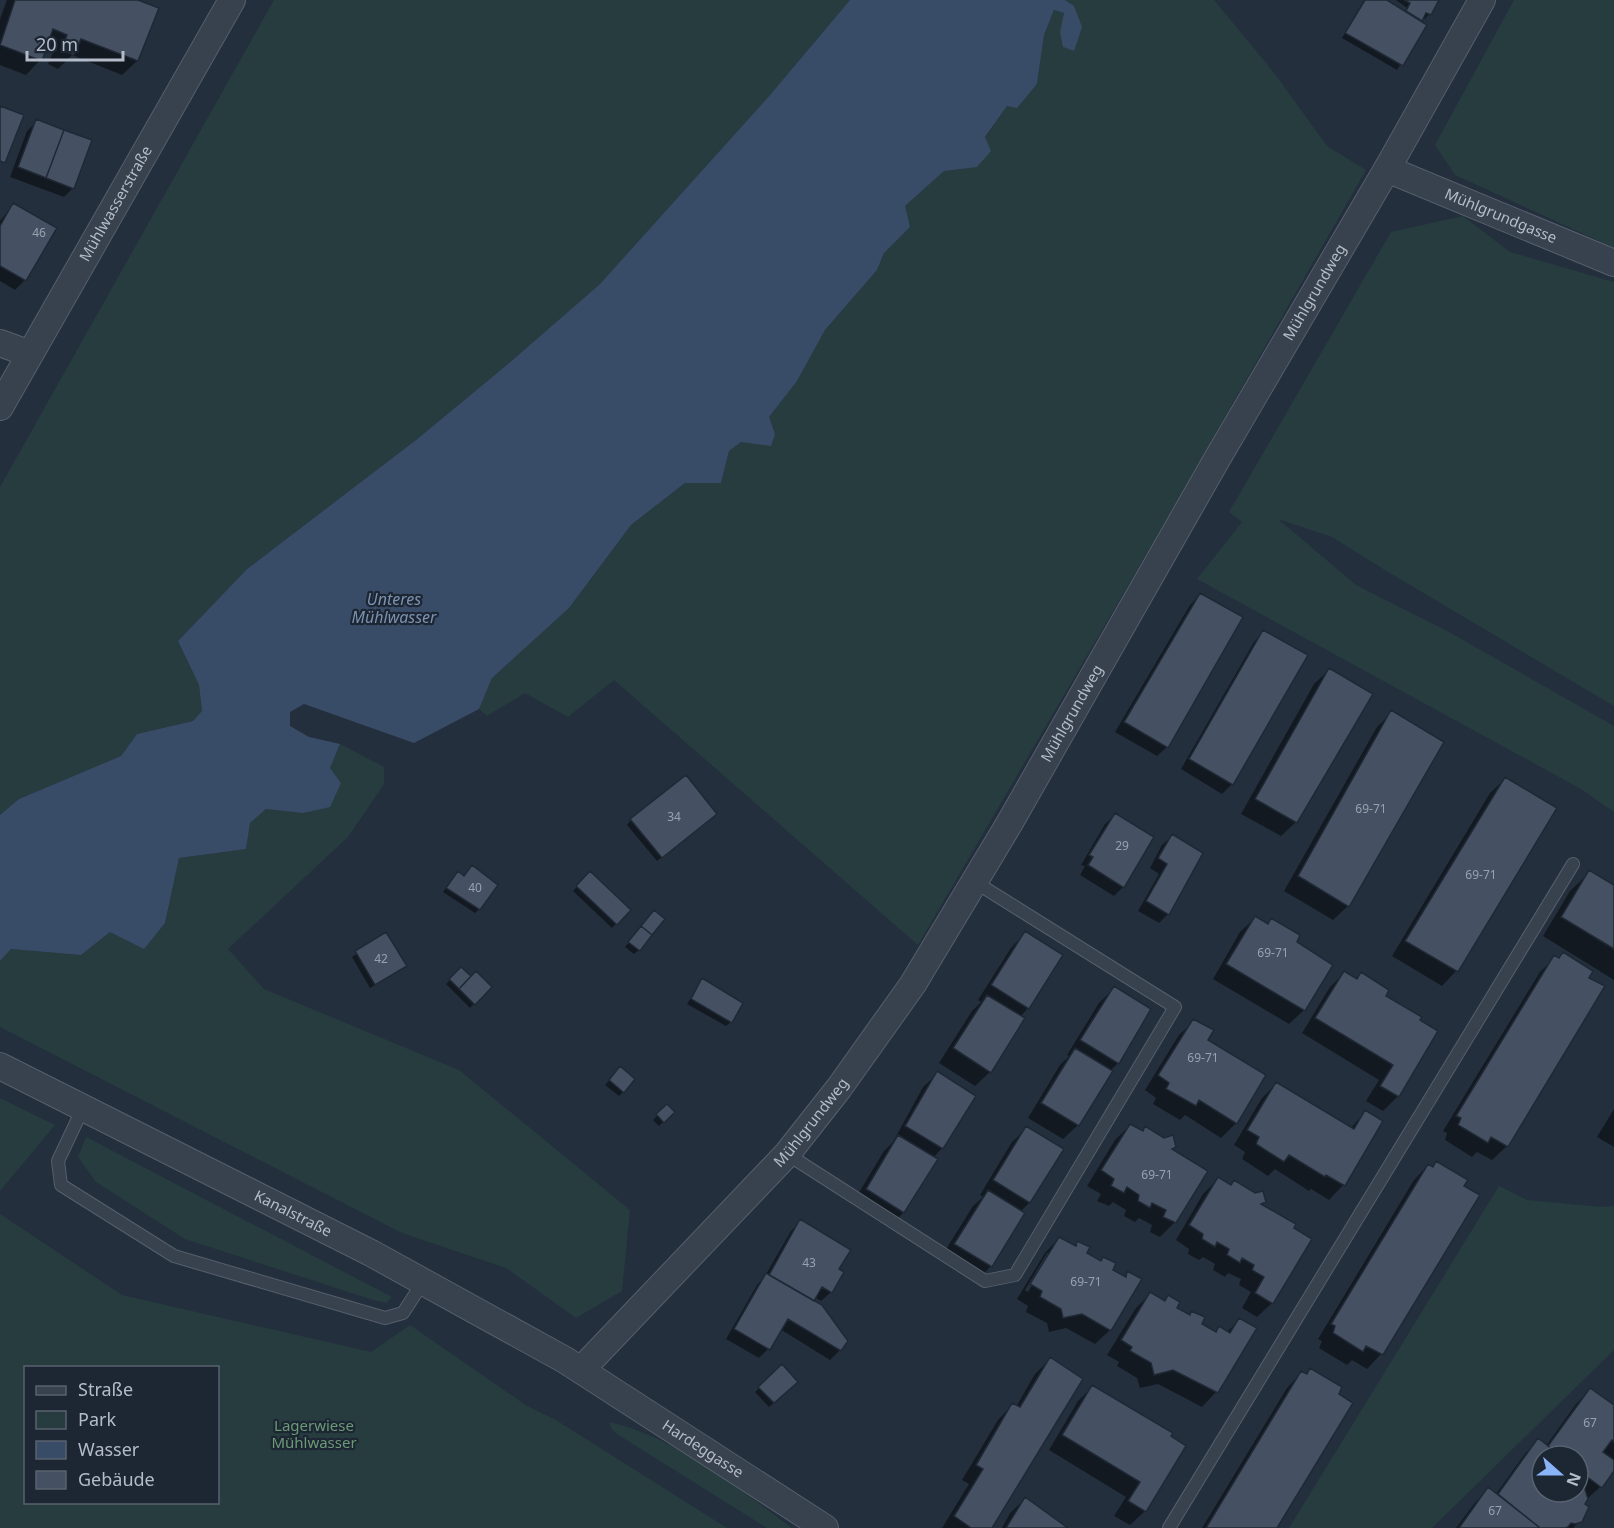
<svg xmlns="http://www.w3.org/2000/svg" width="1614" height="1528" font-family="'Noto Sans',sans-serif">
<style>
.green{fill:#263c3f;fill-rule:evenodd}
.water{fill:#394c67}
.shadow{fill:#0007;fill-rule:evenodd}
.building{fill:#455162;stroke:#1f2835;stroke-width:1.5}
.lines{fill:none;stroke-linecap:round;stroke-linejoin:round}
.lane-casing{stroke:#565f6c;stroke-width:14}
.street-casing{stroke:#565f6c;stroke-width:28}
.lane{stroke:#38414e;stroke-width:12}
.street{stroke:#38414e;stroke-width:26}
.labels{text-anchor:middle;stroke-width:4.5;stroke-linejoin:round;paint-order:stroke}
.number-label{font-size:12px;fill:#98a1af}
.street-label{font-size:15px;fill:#b4bcc9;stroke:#1d2633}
.park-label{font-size:15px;fill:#6b9a76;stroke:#1d2633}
.water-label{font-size:16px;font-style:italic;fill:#7c92b1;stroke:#1d2633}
</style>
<rect width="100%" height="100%" fill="#242f3e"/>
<!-- green -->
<path class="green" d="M274 0H850L770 95 600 284 508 364 416 440 247 569 178 641 199 685 202 712 193 721 137 734 121 756 19 799 0 815V487Z
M1065 0H1214L1275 74 1327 146 1366 170 1147 553 918 945 614 680 568 717 525 693 487 716 479 709 492 678 569 608 631 525 685 483H721L729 451 741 442 775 434 769 417 797 381 825 330 877 270 884 253 910 227 904 207 944 171 978 166 985 138 1007 106 1017 107 1037 84 1044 35 1054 10 1064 13 1060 32 1063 47 1074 51V6Z
M1514 0H1614V248L1455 175 1435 145Z
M1463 216 1510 252 1614 282V706L1388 572 1332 537 1278 519 1356 585 1449 632 1614 726V812L1581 789 1197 579 1242 522 1229 512 1391 232Z
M340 744 384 767V784L348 837 228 949 264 989 459 1070 630 1210 622 1291 576 1318 506 1268 402 1233 0 1027V961L11 949 81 955 110 932 165 923 179 858 246 849 250 823 266 809 303 813 341 783 330 768Z
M0 1098 55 1125 0 1191Z
M86 1137 392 1297 386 1303 373 1300 185 1239 96 1182 78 1157Z
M1499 1186 1527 1200 1601 1207 1614 1206V1350L1432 1528H1289Z
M0 1214 122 1295 371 1352 410 1325 527 1406 556 1420 727 1528H0ZM26 1368H218V1502H26Z
M609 1422C674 1436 739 1489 792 1528H767L617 1434 611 1428Z"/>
<!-- water -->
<path class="water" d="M850 0H1065L1074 6 1082 27 1074 51 1063 47 1060 32 1064 13 1054 10 1044 35 1037 84 1017 108 1007 106 985 137 991 151 977 167 944 171 905 206 910 227 884 253 877 270 825 330 797 381 769 417 775 434 771 446 741 442 729 451 721 483H685L631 525 569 608 492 678 479 709 414 743 304 704 290 712V726L309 737 340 744 330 768 341 783 330 807 303 813 266 809 250 823 246 849 179 858 165 923 144 949 110 932 81 955 11 949 0 961V815L19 799 121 756 137 734 193 721 202 711 199 685 178 641 247 569 416 440 508 364 600 284 770 95Z"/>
<!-- shadow -->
<path class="shadow" d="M7 0H134L137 61 122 75 72 55 58 69 48 64 54 50 46 46 40 60 26 75 0 65V19Z
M1364 0H1384L1405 12 1407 8 1396 0H1438L1429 14 1425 19 1422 17 1420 22 1425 25 1397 70 1342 38Z
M37 121 73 188 64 197 10 177 27 131Z
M13 205 25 280 15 290 0 281V221Z
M1200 595 1167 747 1157 756 1115 732 1190 605Z
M1263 632 1232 784 1222 794 1181 769 1254 642Z
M1329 670 1296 822 1281 836 1241 814 1314 684Z
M1392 712 1348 906 1333 920 1284 891 1377 727Z
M1505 779 1555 809 1456 971 1442 986 1392 956 1490 793Z
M1115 815 1123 887 1114 896 1080 875 1085 866 1081 865 1105 824Z
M711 819 657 861 627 825 631 820Z
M1172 836 1168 914 1159 923 1138 911 1159 874 1150 868 1162 845Z
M1590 872 1614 887V980L1543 936 1570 891Z
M590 873 629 910 612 928 573 891Z
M454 877 479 909 475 913 443 892Z
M650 917 639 950 634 954 625 947Z
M1255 918 1266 925 1271 920 1295 942 1304 1010 1289 1024 1213 979 1240 932Z
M1025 933 1028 1008 1020 1017 990 1072 975 1086 939 1063 972 1011 981 1002 978 1000 1011 948Z
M386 934 405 966 370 988 352 957Z
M1555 957 1507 1146 1492 1160 1477 1152 1472 1157 1445 1140 1447 1133 1443 1131 1540 972Z
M461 969 471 978 490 987 470 1008 446 984Z
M1344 973 1356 979 1361 974 1384 997 1398 1096 1383 1111 1366 1101 1379 1080 1302 1033 1330 987Z
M702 980 731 1022 726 1026 687 1004Z
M1114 988 1149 1010 1118 1063 1110 1071 1078 1125 1063 1139 1028 1118 1060 1065 1069 1056 1067 1055 1099 1003Z
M1194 1021 1206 1041 1264 1076 1236 1123 1221 1138 1185 1115 1180 1120 1153 1104 1156 1098 1145 1090 1179 1035Z
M616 1073 623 1092 619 1096 605 1085Z
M938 1073 942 1148 933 1158 936 1160 903 1213 889 1227 852 1204 884 1151 893 1142 923 1087Z
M1276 1084 1350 1129 1365 1112 1381 1121 1343 1185 1329 1200 1311 1189 1309 1191 1275 1169 1268 1176 1242 1159 1245 1152 1234 1145 1262 1098Z
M667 1106 673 1112 659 1126 653 1120Z
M1614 1109V1147L1597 1137Z
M1130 1125 1141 1132 1145 1128 1171 1150 1206 1172 1175 1222 1160 1237 1150 1232 1152 1225 1139 1218 1135 1222 1124 1216 1126 1210 1113 1202 1109 1206 1097 1201 1101 1194 1087 1186 1115 1140Z
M1027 1128 1029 1203 1020 1212 991 1266 977 1281 940 1259 973 1206 983 1197 980 1195 1012 1142Z
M1436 1163 1462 1187 1478 1195 1381 1354 1367 1369 1352 1360 1347 1365 1319 1348 1322 1341 1318 1339 1414 1180 1428 1165 1432 1167Z
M1218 1179 1230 1186 1234 1182 1265 1202 1261 1206 1272 1303 1257 1317 1242 1308 1251 1292 1239 1285 1241 1279 1228 1273 1225 1277 1213 1270 1215 1264 1203 1257 1199 1260 1188 1254 1189 1249 1176 1240 1203 1194Z
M801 1221 837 1270 831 1292 821 1301 814 1297 812 1301 840 1350 830 1360 780 1329 768 1349 759 1358 726 1339 757 1285 765 1276 791 1231Z
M1059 1238 1073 1247 1077 1243 1085 1254 1099 1262 1103 1259 1111 1271 1123 1277 1128 1273 1110 1330 1095 1344 1066 1328 1049 1332 1047 1323 1026 1312 1028 1306 1017 1299 1045 1253ZM1047 1253H1051L1028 1292 1025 1290Z
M1150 1294 1164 1302 1168 1297 1175 1309 1188 1316 1191 1312 1200 1325 1215 1333 1220 1328 1226 1333 1240 1319 1255 1328 1216 1392 1202 1407 1158 1384 1140 1388 1137 1378 1117 1366 1119 1362 1107 1355 1136 1308Z
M1050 1359 990 1528H942L969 1484 962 1480 998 1420 1012 1405 1016 1407 1035 1374Z
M782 1366 796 1382 769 1407 755 1392Z
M1310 1370 1275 1528H1202L1287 1388 1301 1373 1305 1375Z
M1092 1387 1171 1433 1145 1511 1130 1525 1114 1516 1126 1497 1049 1450 1078 1401Z
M1590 1390 1614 1407V1469L1600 1487 1585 1501 1580 1521 1573 1528H1456L1474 1504 1488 1489 1496 1494 1524 1455 1538 1440 1546 1446 1576 1404ZM1542 1456H1578V1492H1542Z
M1025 1499 1066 1528H1002L1010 1513Z"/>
<!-- building -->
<path class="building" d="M15 0H138L159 8 138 61 81 39 74 55 61 50 67 35 53 29 42 61 0 45Z
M1365 0H1387L1427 25 1403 66 1345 33Z
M1404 0H1439L1431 15 1426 13 1422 21 1406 11 1410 3Z
M0 106 24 115 5 163 0 161Z
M36 119 64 130 46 178 18 167Z
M64 130 92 140 74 189 46 178Z
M13 203 57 228 26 281 0 266V226Z
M1200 593 1243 617 1168 748 1124 722Z
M1263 630 1308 655 1233 785 1189 759Z
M1329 668 1373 694 1297 823 1255 799Z
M1391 710 1444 742 1349 907 1298 876Z
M686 775 717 814 662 858 630 819Z
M1505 777 1557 808 1458 972 1405 941Z
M1115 813 1154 837 1124 888 1088 865 1093 857 1089 855Z
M1172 834 1203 853 1169 915 1146 901 1167 864 1158 858Z
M472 865 498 885 480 910 446 888 458 871 464 876Z
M1589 870 1614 885V949L1561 917Z
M590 871 631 910 617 925 576 886Z
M654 910 665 919 652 935 641 926Z
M1255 916 1268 924 1271 918 1300 935 1297 942 1333 965 1305 1011 1226 964Z
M641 926 652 935 640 951 628 942Z
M1025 931 1063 955 1029 1009 991 985Z
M386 932 407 966 375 985 355 951Z
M1563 952 1593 971 1589 978 1605 986 1508 1147 1491 1137 1488 1143 1458 1125 1461 1118 1456 1116 1554 955 1559 958Z
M461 967 471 976 459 989 449 979Z
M476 971 492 987 475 1005 459 989Z
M1344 971 1357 979 1361 972 1389 990 1386 996 1422 1017 1420 1020 1438 1031 1399 1097 1380 1086 1393 1065 1315 1018Z
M702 978 743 1003 732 1023 691 999Z
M1114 986 1151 1009 1119 1064 1080 1040Z
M987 995 1025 1018 991 1073 953 1048Z
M1193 1019 1214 1030 1208 1040 1266 1075 1237 1124 1199 1100 1196 1106 1166 1089 1169 1083 1158 1075Z
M1075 1048 1113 1071 1079 1126 1041 1103Z
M620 1066 635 1079 624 1093 609 1080Z
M937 1071 976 1096 943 1149 905 1126Z
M1276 1082 1354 1129 1365 1110 1383 1121 1345 1186 1326 1175 1325 1177 1289 1155 1284 1162 1256 1144 1259 1137 1247 1130Z
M667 1104 675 1112 664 1123 656 1114Z
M1130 1124 1143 1131 1145 1126 1164 1138 1173 1135 1176 1147 1172 1149 1208 1171 1176 1223 1163 1217 1166 1210 1152 1203 1150 1208 1138 1201 1139 1195 1127 1187 1124 1193 1111 1186 1114 1179 1101 1170Z
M1026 1126 1064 1149 1030 1203 993 1180Z
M898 1135 938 1159 904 1213 866 1189Z
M1436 1161 1468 1180 1464 1186 1480 1195 1383 1355 1366 1346 1363 1352 1333 1333 1335 1326 1331 1324 1428 1164 1433 1167Z
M1218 1177 1231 1185 1234 1180 1255 1193 1263 1191 1266 1202 1261 1204 1296 1224 1294 1228 1312 1239 1273 1304 1255 1293 1264 1277 1252 1270 1254 1265 1242 1258 1240 1263 1227 1255 1229 1249 1217 1242 1215 1247 1202 1239 1203 1234 1189 1225Z
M988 1190 1025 1213 992 1267 954 1244Z
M800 1219 851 1250 839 1269 844 1272 832 1293 822 1287 814 1301 769 1275Z
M1059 1237 1076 1246 1077 1241 1090 1247 1087 1253 1101 1261 1103 1257 1116 1263 1113 1270 1126 1277 1127 1271 1142 1279 1111 1331 1082 1314 1063 1318 1061 1309 1040 1297 1042 1291 1030 1284Z
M766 1273 822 1305 848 1341 841 1351 788 1319 770 1350 734 1329Z
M1150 1292 1165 1301 1168 1295 1180 1302 1177 1308 1190 1315 1191 1311 1205 1317 1202 1324 1216 1332 1219 1326 1230 1333 1239 1318 1257 1328 1218 1393 1173 1370 1154 1375 1151 1363 1130 1351 1132 1347 1121 1340Z
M1050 1357 1083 1379 992 1528H971L954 1516 983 1469 976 1465 1012 1403 1020 1407Z
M782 1364 798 1382 774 1403 758 1387Z
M1310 1368 1342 1387 1339 1394 1353 1403 1277 1528H1206L1301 1371 1307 1374Z
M1092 1385 1173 1433 1171 1436 1186 1446 1146 1512 1128 1501 1140 1482 1062 1435Z
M1590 1388 1614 1405V1442L1612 1440 1603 1452 1614 1460V1471L1602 1488 1578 1470V1456H1561L1548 1446Z
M1538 1438 1561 1456H1542V1492H1578V1470L1584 1475 1580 1480 1583 1483 1588 1499 1585 1504 1589 1507 1582 1522 1575 1524 1571 1523 1568 1527 1565 1528H1540L1498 1494Z
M1488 1487 1539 1527 1538 1528H1459Z
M1025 1497 1068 1528H1006Z"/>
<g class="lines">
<defs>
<path id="lane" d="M83 1108 58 1161 61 1185 174 1256 385 1318 403 1313 423 1282
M787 1154 985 1281 1015 1275 1175 1007 975 882
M1169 1528 1573 864"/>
<g id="street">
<path id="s1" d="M1387 169 1614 263"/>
<path d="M0 343 30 354"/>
<path id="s2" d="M0 407 232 0"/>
<path id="s3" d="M0 1066 371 1253 565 1360 825 1528"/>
<path id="s4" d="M581 1370 787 1154 839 1088 913 984 1009 824 1217 459 1387 169 1482 0"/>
</g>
</defs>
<!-- lane casing -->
<use href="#lane" class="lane-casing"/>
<!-- street casing -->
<use href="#street" class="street-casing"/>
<!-- lane -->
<use href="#lane" class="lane"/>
<!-- street -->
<use href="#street" class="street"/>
</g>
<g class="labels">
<!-- number labels -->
<g class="number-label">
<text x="39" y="237">46</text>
<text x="1371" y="813">69-71</text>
<text x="674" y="821">34</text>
<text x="1122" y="850">29</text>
<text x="1481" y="879">69-71</text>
<text x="475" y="892">40</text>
<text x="1273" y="957">69-71</text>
<text x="381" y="963">42</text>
<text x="1203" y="1062">69-71</text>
<text x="1157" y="1179">69-71</text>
<text x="809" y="1267">43</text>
<text x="1086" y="1286">69-71</text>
<text x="1590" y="1427">67</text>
<text x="1495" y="1515">67</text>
</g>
<!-- street labels -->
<g class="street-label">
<text dy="5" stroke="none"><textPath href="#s2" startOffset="234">Mühlwasserstraße</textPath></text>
<text dy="5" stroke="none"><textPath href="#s1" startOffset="123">Mühlgrundgasse</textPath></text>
<text dy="5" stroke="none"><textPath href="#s4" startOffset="1310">Mühlgrundweg</textPath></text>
<text dy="5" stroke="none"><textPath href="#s4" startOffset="824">Mühlgrundweg</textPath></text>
<text dy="5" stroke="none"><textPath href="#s4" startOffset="338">Mühlgrundweg</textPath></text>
<text dy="5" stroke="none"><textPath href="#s3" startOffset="328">Kanalstraße</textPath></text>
<text dy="5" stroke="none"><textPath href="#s3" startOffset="801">Hardeggasse</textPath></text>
</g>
<!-- park labels -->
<g class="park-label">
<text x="314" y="1431">Lagerwiese<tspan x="314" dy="17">Mühlwasser</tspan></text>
</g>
<!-- water labels -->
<g class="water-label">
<text x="394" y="605">Unteres<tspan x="394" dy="18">Mühlwasser</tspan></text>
</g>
</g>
<!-- legend -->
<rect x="24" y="1366" width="195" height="138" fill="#1d2633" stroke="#59626f" stroke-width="1.5"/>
<rect x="36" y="1386" width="30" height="9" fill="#38414e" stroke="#59626f" stroke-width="1.5"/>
<text x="78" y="1396" font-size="18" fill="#b4bcc9">Straße</text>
<rect x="36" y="1411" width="30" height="18" fill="#263c3f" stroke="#59626f" stroke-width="1.5"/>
<text x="78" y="1426" font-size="18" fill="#b4bcc9">Park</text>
<rect x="36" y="1441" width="30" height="18" fill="#394c67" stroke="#59626f" stroke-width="1.5"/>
<text x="78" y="1456" font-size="18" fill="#b4bcc9">Wasser</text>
<rect x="36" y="1471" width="30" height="18" fill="#455162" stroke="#59626f" stroke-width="1.5"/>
<text x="78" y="1486" font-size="18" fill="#b4bcc9">Gebäude</text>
<!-- north arrow -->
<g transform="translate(1560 1474) rotate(111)"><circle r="28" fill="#1d2633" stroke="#59626f" stroke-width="1.5"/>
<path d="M0-4.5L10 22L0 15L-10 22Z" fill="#8ab4f8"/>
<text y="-9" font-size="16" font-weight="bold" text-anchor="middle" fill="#b4bcc9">N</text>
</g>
<!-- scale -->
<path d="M27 51v9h96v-9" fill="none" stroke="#b4bcc9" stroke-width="3"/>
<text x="36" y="51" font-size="18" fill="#b4bcc9" stroke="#1d2633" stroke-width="4.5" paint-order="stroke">20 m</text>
</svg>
